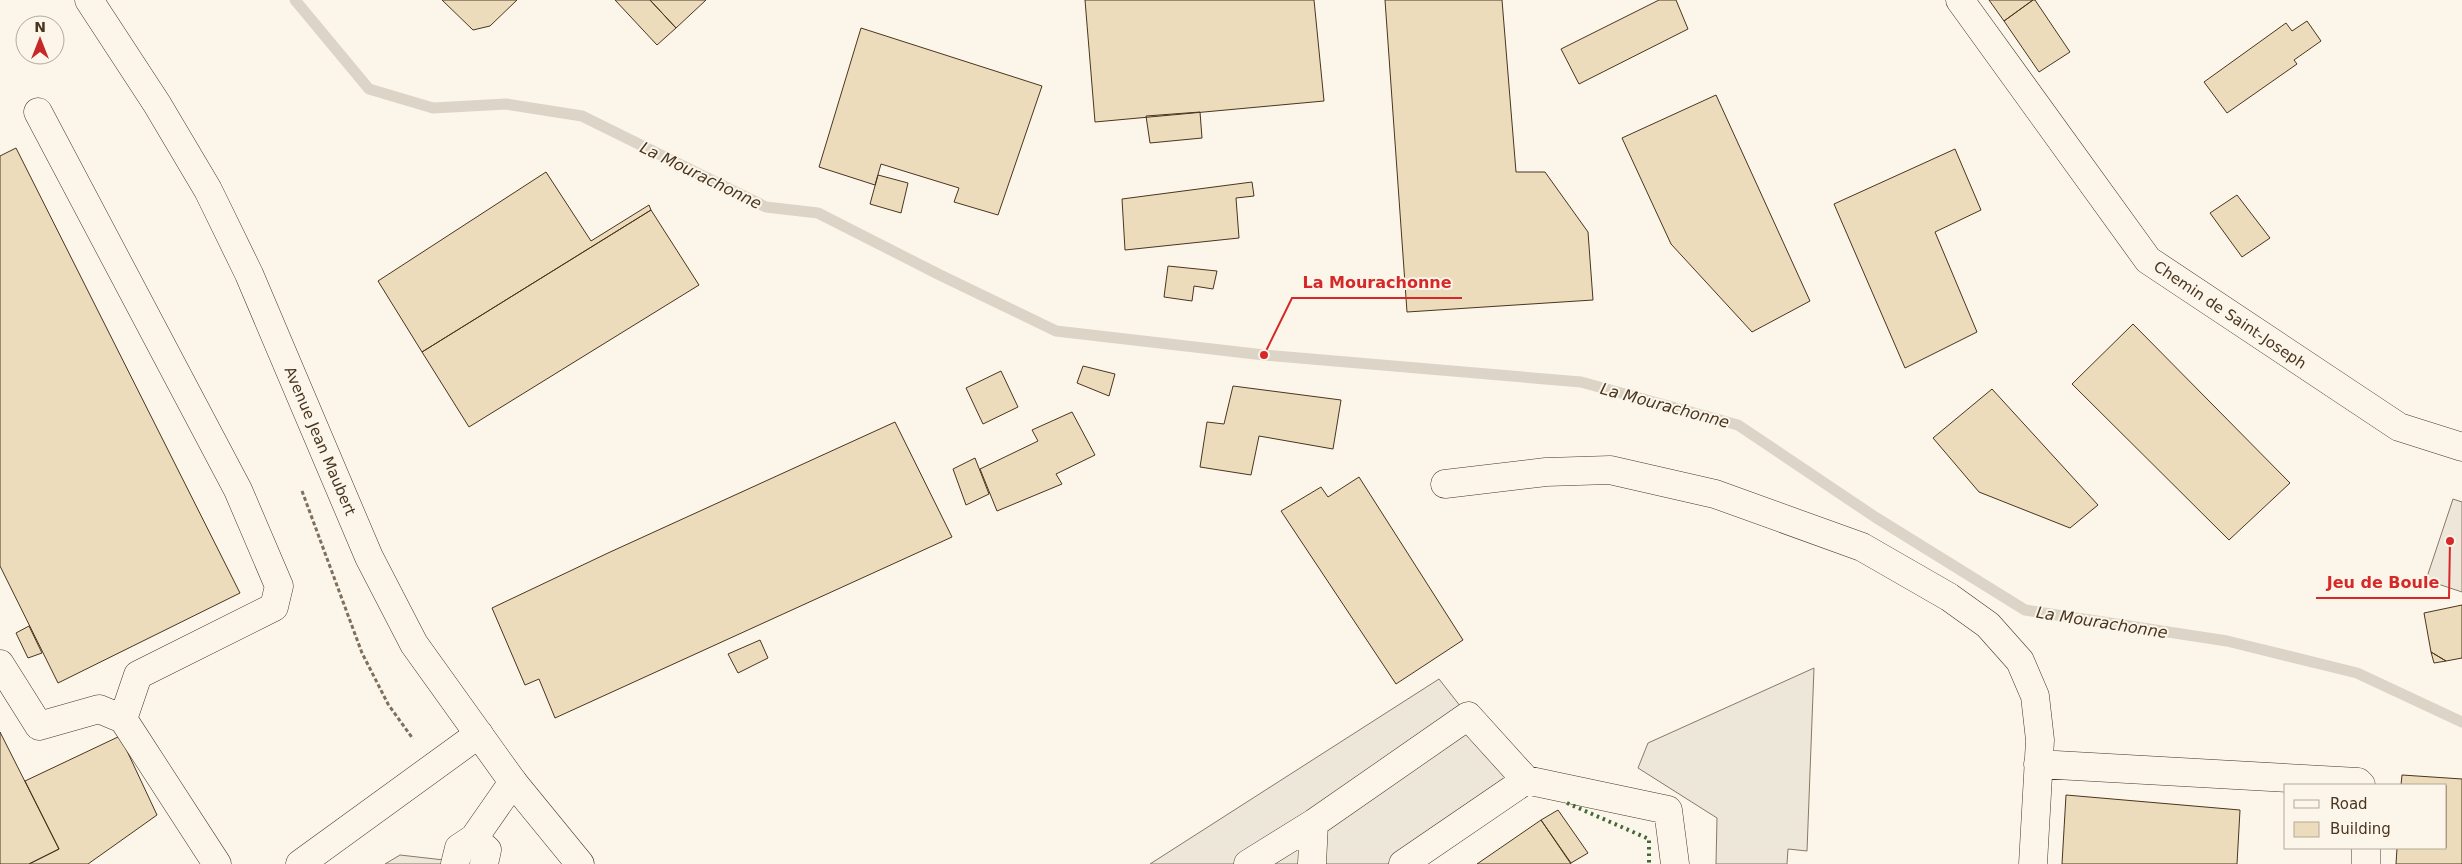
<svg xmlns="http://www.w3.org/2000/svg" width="2462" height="864" font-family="'DejaVu Sans',sans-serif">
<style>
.garden{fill:#ede6d9;stroke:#887966}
.parking{fill:#ede7d9;stroke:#887966}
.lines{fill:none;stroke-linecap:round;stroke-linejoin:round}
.stream{stroke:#dcd4c6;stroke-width:11}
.building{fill:#ecdcbc;stroke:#4a3520}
.minor-casing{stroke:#4a3520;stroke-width:29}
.major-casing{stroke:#4a3520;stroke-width:29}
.path{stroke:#7f6f5c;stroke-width:3;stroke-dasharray:4 2.5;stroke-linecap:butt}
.minor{stroke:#fbf6e9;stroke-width:28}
.major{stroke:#fbf6e9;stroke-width:28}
.hedge{stroke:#436837;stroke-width:4;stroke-dasharray:2.5 4;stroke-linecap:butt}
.labels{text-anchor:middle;stroke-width:4;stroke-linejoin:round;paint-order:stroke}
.street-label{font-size:15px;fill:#4a3520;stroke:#fbf6e9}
.water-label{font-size:16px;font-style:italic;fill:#4a3520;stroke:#fbf6e9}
.leader{fill:none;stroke:#d62828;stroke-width:2}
.callout-dot{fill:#d62828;stroke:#fbf6e9;stroke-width:2}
.callout-label{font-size:16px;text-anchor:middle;font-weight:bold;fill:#d62828;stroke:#fbf6e9;stroke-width:4;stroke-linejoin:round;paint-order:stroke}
</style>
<rect width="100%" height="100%" fill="#fbf6e9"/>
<!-- garden -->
<path class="garden" d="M2453 499 2462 502V592L2426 580Z"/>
<!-- parking -->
<path class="parking" d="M1814 668 1807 851 1788 849 1787 864H1716L1717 818 1638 768 1648 743Z
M1439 679 1468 716 1526 780 1410 864H1150Z
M400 855 444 860 470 864H385Z"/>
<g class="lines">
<!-- stream -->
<path class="stream" d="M295 0 369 89 433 108 506 104 582 116 766 207 818 213 940 275 1056 331 1264 355 1581 382 1738 425 1875 517 2025 610 2227 641 2357 673 2462 722"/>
</g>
<!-- building -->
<path class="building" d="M442 0H517L490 26 473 30Z
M615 0H650L676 28 657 45Z
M650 0H706L676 28Z
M1085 0H1314L1324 101 1095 122Z
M1385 0H1502L1516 172H1545L1588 232 1593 300 1407 312Z
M1659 0H1676L1688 29 1579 84 1561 49Z
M1989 0H2033L2004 21Z
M2033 0H2035L2070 52 2039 72 2004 21Z
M2307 21 2321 41 2294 60 2297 64 2227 113 2204 82 2286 23 2292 31Z
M861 28 1042 86 998 215 954 202 959 188 881 164 875 185 819 167Z
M1716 95 1810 301 1752 332 1671 244 1622 138Z
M1200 112 1202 138 1150 143 1146 116Z
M16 148 240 593 58 683 0 566V156Z
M1955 149 1981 210 1935 232 1977 332 1905 368 1834 204Z
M546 172 591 241 649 205 651 210 422 352 378 281Z
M878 175 908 183 901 213 870 204Z
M1252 182 1254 196 1236 198 1239 238 1125 250 1122 199Z
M2237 195 2270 238 2242 257 2210 213Z
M651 210 699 285 469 427 422 352Z
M1168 266 1217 271 1213 289 1194 286 1192 301 1164 297Z
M2133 324 2290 483 2229 540 2072 384Z
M1083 366 1115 374 1109 396 1077 383Z
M1001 371 1018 407 983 424 966 388Z
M1233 386 1341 400 1333 449 1259 436 1251 475 1200 467 1207 422 1224 424Z
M1992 389 2098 505 2070 528 1979 492 1933 438Z
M1072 412 1095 455 1056 474 1062 484 997 511 980 469 1038 441 1032 430Z
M895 422 952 537 555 718 539 679 525 685 492 608 608 553Z
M975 458 989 494 966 505 953 469Z
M1359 477 1463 640 1396 684 1281 511 1321 487 1328 497Z
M2462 605V658L2446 661 2431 652 2424 613Z
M29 626 42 653 28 658 16 633Z
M760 640 768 658 738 673 728 654Z
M2431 652 2446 661 2434 663Z
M0 732 59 849 29 864H0Z
M120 736 157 815 88 864H29L59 849 25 781Z
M2402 775 2462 779V864H2396L2397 848H2446V785H2401Z
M2066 795 2240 810 2237 864H2062Z
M1558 810 1588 853 1571 863 1541 820Z
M1541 820 1571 864H1477Z"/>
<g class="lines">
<defs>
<path id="minor" d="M1960 0 2148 260 2399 427 2462 447
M38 112 238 490 279 586 274 607 138 675 123 719
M1445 484 1546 472 1610 470 1715 494 1862 547 1949 597 1988 625 2020 661 2035 696 2040 740 2033 864
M0 664 39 726 99 709 123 719 217 864
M2038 764 2358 782 2361 785
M474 838 487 850 484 864
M300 864 479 734
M455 864 459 848 474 838 513 782
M1248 864 1314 823 1468 716 1526 780 1668 810 1675 864
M1312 864 1314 823
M1403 864 1526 780
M2366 864V848"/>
<path id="major" d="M89 0 157 104 208 190 249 274 369 557 414 644 513 782 580 864"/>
</defs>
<!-- minor casing -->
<use href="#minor" class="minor-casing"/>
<!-- major casing -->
<use href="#major" class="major-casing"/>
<!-- path -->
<path class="path" d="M302 491 362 653 388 704 413 739"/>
<!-- minor -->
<use href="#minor" class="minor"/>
<!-- major -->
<use href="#major" class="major"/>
<!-- hedge -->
<path class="hedge" d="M1567 803 1649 839V864"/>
</g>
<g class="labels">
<!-- street labels -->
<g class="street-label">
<text transform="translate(2230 315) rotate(34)" y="5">Chemin de Saint-Joseph</text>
<text transform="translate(320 441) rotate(67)" y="5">Avenue Jean Maubert</text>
</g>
<!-- water labels -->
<g class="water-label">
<text transform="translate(701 175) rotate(26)" y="6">La Mourachonne</text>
<text transform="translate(1665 405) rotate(15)" y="6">La Mourachonne</text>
<text transform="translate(2102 622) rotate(9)" y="6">La Mourachonne</text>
</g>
</g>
<!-- callouts -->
<path class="leader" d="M1264 355L1292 298H1462M2450 541L2449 598H2316"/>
<g class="callout-dot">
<circle cx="1264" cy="355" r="5"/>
<circle cx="2450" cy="541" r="5"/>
</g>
<g class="callout-label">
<text x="1377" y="288">La Mourachonne</text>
<text x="2383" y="588">Jeu de Boule</text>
</g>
<!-- legend -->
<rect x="2284" y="784" width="162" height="65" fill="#fbf6e9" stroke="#b4a999"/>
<rect x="2294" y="800" width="25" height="8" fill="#fbf6e9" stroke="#b4a999"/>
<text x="2330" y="809" font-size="15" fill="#4a3520">Road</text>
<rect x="2294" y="822" width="25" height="15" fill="#ecdcbc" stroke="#b4a999"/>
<text x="2330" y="834" font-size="15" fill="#4a3520">Building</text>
<!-- north arrow -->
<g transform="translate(40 40)"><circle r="24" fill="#fbf6e9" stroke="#b4a999"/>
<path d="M0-4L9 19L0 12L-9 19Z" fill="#c62828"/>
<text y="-8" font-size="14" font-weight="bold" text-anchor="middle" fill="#4a3520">N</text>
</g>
</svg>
